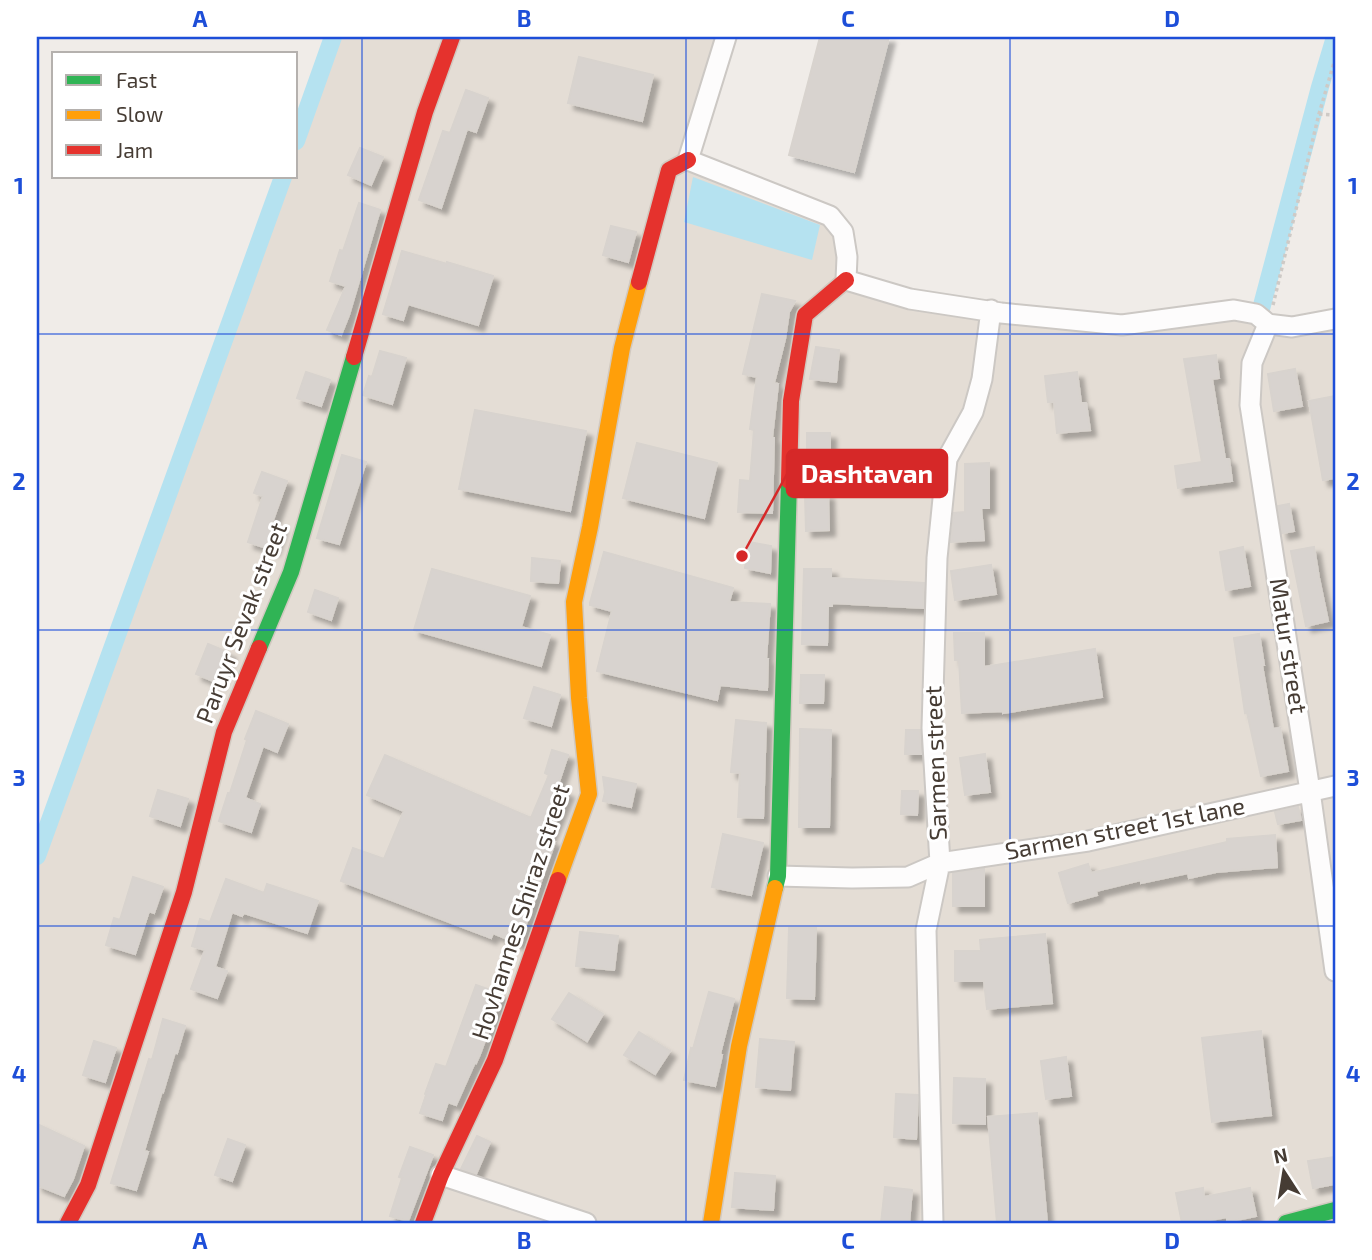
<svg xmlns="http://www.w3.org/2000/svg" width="1372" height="1260" font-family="'Exo 2',sans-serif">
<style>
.residential{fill:#e4ddd5}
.water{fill:#b5e2f0}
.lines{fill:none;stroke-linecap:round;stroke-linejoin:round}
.canal{stroke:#b5e2f0;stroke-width:18}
.building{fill:#d8d3cf;stroke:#d8d3ce;stroke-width:2;filter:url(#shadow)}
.street-casing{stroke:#ccc8c4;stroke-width:23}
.fast-casing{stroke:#d1c9c0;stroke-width:19}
.slow-casing{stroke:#d1c9c0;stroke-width:19}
.jam-casing{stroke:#d1c9c0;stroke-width:19}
.path{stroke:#cecac6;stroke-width:3.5;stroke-dasharray:3.5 3.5;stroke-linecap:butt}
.street{stroke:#fdfcfc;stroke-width:19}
.fast{stroke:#30b455;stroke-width:16}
.slow{stroke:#ff9f0a;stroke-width:16}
.jam{stroke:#e5322d;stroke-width:16}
.grid{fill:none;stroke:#1d4ed8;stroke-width:2;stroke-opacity:0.55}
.labels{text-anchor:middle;stroke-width:6;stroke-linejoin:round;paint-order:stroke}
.street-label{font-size:24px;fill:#463c34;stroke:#fff}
.leader{fill:none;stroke:#d62828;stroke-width:2.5}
.callout-dot{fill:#d62828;stroke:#fff;stroke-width:2.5}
.callout{fill:#d62828;stroke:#d62828;stroke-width:2.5}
.callout-label{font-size:26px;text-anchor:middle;font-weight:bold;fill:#fff}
.neatline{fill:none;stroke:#1d4ed8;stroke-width:2.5}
.grid-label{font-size:23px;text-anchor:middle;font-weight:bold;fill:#1d4ed8}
</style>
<defs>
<filter id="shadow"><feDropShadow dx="6" dy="6" stdDeviation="2" flood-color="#0004"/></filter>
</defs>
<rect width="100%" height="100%" fill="#f0ece8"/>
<!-- residential -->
<path class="residential" d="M341 37H728L695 157 839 214 860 278 970 311 1125 319 1252 318 1335 323V1223H37V868L281 192 287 177H296V153Z"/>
<!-- water -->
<path class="water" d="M693 177 820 225 812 260 684 222Z"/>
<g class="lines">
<!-- canal -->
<path class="canal" d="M296 141 333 37
M1261 309 1320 87 1335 37
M37 856 283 177"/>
</g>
<!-- building -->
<path class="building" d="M820 37H889L854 172 789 155Z
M579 57 653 75 642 121 568 103Z
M466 90 488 98 476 132 467 129 441 208 419 200 443 131 450 133Z
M360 148 383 157 371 185 348 175Z
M359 203 380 210 349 315 341 335 327 330 346 286 330 281 340 250 343 251Z
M611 226 636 232 628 262 603 255Z
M402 251 447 264V262L493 276 478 325 408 304 403 320 383 314Z
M762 294 795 301 789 312 785 339 774 383 778 384 772 438H774L772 513 738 512 740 480 750 481 754 430 750 429 757 377 743 374Z
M816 347 839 350 836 382 810 379Z
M380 351 406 358 392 404 363 395 369 376 372 377Z
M1216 355 1219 378 1212 379 1225 459H1229L1232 481 1178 488 1175 466 1202 462 1184 359Z
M1295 369 1302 406 1274 411 1268 374Z
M306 372 330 380 321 406 297 398Z
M1077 372 1081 403H1086L1090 430 1057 433 1054 402H1048L1045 376Z
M1335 396V478L1323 480 1309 401Z
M475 410 586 431 570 511 459 489Z
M807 433H830V463H807Z
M637 443 717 463 704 518 623 498Z
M342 455 366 462 339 544 317 538Z
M989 463V508H981L984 540 951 542 954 513 965 512V464Z
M262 472 287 481 272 523 281 526 273 550 248 542 263 496 254 493Z
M805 494H828L829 530 806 531Z
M1289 504 1294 531 1282 533 1278 506Z
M749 542 771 546 770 573 745 568Z
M1243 547 1250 586 1226 590 1220 552Z
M1314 547 1319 578 1328 621 1306 626 1291 551Z
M604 552 733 588 729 602 770 604 766 659H768L767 690 720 685 717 700 597 671 612 611 590 605V603Z
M532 558 560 561 558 583 531 581Z
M991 565 996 594 955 600 951 571Z
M432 569 530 596 521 627 550 635 541 666 414 630Z
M804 569H831V578L924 583 923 608 832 603V606H828L827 645 802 644Z
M315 590 338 598 331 620 308 612Z
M954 633H984V667L1095 649 1102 697 1003 713V711L962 713 959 660H955Z
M1259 634 1264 665H1262L1273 729 1280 728 1288 771 1261 776 1247 712 1245 713 1234 638Z
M208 644 230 653 218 683 196 674Z
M801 675H824L823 703H800Z
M534 687 560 695 551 726 524 718Z
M256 711 288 724 277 752 263 746 245 798 260 804 251 832 219 821 228 793H230L247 740 245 739Z
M736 720 766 723 763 818 738 817 740 773 731 772Z
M800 729 831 730 829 827H799Z
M906 730H920L921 754H905Z
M552 750 568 755 557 788 568 792 548 839 555 842 519 944 493 933 491 938 341 881 353 848 384 859 404 811 367 795 385 755 531 818 549 775 545 773Z
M985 754 990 792 965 795 960 758Z
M603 777 636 784 631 807 603 801 605 792Z
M158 790 188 799 180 826 150 816Z
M902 791H918L917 815 901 814Z
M1298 807 1301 820 1278 824 1275 812Z
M723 834 763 843 751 895 712 887Z
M1275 835 1277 867 1216 872 1189 878 1188 873 1141 883V880L1096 891 1097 895 1068 903 1059 873 1088 864 1091 873 1227 842V839Z
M984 869V906H953V873Z
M133 877 163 887 154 913 149 911 135 954 106 945 114 918 120 920Z
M226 879 264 893 267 884 318 901 307 933 244 913 242 916 232 912 215 967 227 971 217 998 191 989 205 950 192 946 200 919 210 922Z
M789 928H816L814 999 787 998Z
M580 932 618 936 614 970 576 966Z
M1045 934 1052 1003 987 1009 984 981H955V951H981L980 940Z
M476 985 502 994 480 1054 476 1063 475 1062 456 1105 448 1102 442 1120 420 1113 426 1095 425 1094 436 1064 446 1067Z
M709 992 734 999 720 1054 722 1055 715 1086 684 1080 691 1048 693 1049Z
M569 993 603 1014 587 1041 552 1019Z
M163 1019 185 1026 177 1053 175 1052 163 1092 162 1091 144 1151 148 1152 136 1190 111 1183 149 1059 152 1060Z
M1261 1031 1271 1115 1212 1122 1202 1038Z
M639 1032 670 1051 655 1074 624 1055Z
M760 1039 794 1042 790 1090 756 1087Z
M94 1041 116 1048 105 1082 83 1075Z
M1066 1057 1071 1096 1046 1099 1041 1061Z
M954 1078 985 1079V1124L953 1123Z
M896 1094 918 1095 916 1139 894 1137Z
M1037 1113 1047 1223H997L988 1117Z
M37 1124 84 1146 73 1179 64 1196 37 1185Z
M477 1136 490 1142 476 1174 461 1169Z
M228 1139 245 1145 232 1181 215 1175Z
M410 1147 433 1155 408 1221 390 1216 402 1178 399 1177Z
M1335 1157V1184L1313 1188 1308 1161Z
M735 1173 775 1176 773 1210 732 1207Z
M885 1187 912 1190 909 1223H881Z
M1203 1188 1204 1197 1250 1188 1256 1216 1227 1222V1217L1195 1223H1182L1176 1193Z"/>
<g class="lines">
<defs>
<path id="street" d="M726 37 688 160 830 216 843 232 847 257 846 280 910 299 1001 313 1122 325 1234 310 1256 314 1268 324 1292 327 1335 319
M1268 324 1252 363 1250 405 1310 791 1335 971
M778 876 852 878 908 877 940 863 1088 841 1335 786
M441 1175 586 1223
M933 1223 926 930 940 863 932 728 937 558 947 459 973 412 982 379 991 310"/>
<path id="fast" d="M259 648 291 572 354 357
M775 888 778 876 789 481
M1286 1223 1335 1210"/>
<path id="slow" d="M558 880 589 794 579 698 574 602 590 527 622 348 639 282
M711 1223 739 1046 775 888"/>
<path id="jam" d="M639 282 669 170 688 160
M354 357 425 112 452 37
M789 481 791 401 805 315 846 280
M68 1223 88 1185 184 892 224 732 259 648
M423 1223 441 1175 495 1060 558 880"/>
</defs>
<!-- street casing -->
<use href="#street" class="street-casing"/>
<!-- fast casing -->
<use href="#fast" class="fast-casing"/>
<!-- slow casing -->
<use href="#slow" class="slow-casing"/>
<!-- jam casing -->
<use href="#jam" class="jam-casing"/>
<!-- path -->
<path class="path" d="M1319 114 1335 115
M1273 305 1319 114 1335 59"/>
<!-- street -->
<use href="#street" class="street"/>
<!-- fast -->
<use href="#fast" class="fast"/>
<!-- slow -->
<use href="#slow" class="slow"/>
<!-- jam -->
<use href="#jam" class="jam"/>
</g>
<!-- grid -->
<path class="grid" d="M362 37V1223M686 37V1223M1010 37V1223M37 334H1335M37 630H1335M37 926H1335"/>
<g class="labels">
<!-- street labels -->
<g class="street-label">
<text transform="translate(242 623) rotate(-69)" y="8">Paruyr Sevak street</text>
<text transform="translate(1288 646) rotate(81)" y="8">Matur street</text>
<text transform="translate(936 763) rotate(-92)" y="8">Sarmen street</text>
<text transform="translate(1125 829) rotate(-11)" y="8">Sarmen street 1st lane</text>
<text transform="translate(521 912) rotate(-72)" y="8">Hovhannes Shiraz street</text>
</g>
</g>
<!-- callouts -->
<path class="leader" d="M742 556L787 474"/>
<circle class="callout-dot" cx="742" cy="556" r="7"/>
<rect class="callout" x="787" y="450" width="160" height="47" rx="7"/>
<g class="callout-label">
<text x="867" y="483">Dashtavan</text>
</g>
<!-- border -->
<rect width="1372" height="1260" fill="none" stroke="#ffffff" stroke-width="77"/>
<!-- legend -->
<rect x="52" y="52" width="245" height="126" fill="#ffffff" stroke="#b5b1ae" stroke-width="2"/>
<rect x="66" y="75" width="35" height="10" fill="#30b455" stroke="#b5b1ae" stroke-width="2"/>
<text x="116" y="88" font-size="21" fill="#463c34">Fast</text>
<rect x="66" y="110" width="35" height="10" fill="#ff9f0a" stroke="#b5b1ae" stroke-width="2"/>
<text x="116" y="122" font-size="21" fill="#463c34">Slow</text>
<rect x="66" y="145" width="35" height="10" fill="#e5322d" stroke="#b5b1ae" stroke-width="2"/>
<text x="116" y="158" font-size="21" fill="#463c34">Jam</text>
<!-- north arrow -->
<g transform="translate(1284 1172) rotate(348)" stroke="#ffffff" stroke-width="5" paint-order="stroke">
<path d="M0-5L12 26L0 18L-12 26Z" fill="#463c34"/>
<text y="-10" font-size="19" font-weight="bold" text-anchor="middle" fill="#463c34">N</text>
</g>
<rect x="38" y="38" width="1296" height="1184" class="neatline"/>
<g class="grid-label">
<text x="200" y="27">A</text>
<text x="524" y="27">B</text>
<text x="848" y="27">C</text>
<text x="1172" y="27">D</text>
<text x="19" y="194">1</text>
<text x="1353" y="194">1</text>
<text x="19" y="490">2</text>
<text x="1353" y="490">2</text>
<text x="19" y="786">3</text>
<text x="1353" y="786">3</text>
<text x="19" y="1082">4</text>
<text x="1353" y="1082">4</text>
<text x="200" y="1249">A</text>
<text x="524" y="1249">B</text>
<text x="848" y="1249">C</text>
<text x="1172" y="1249">D</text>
</g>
</svg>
